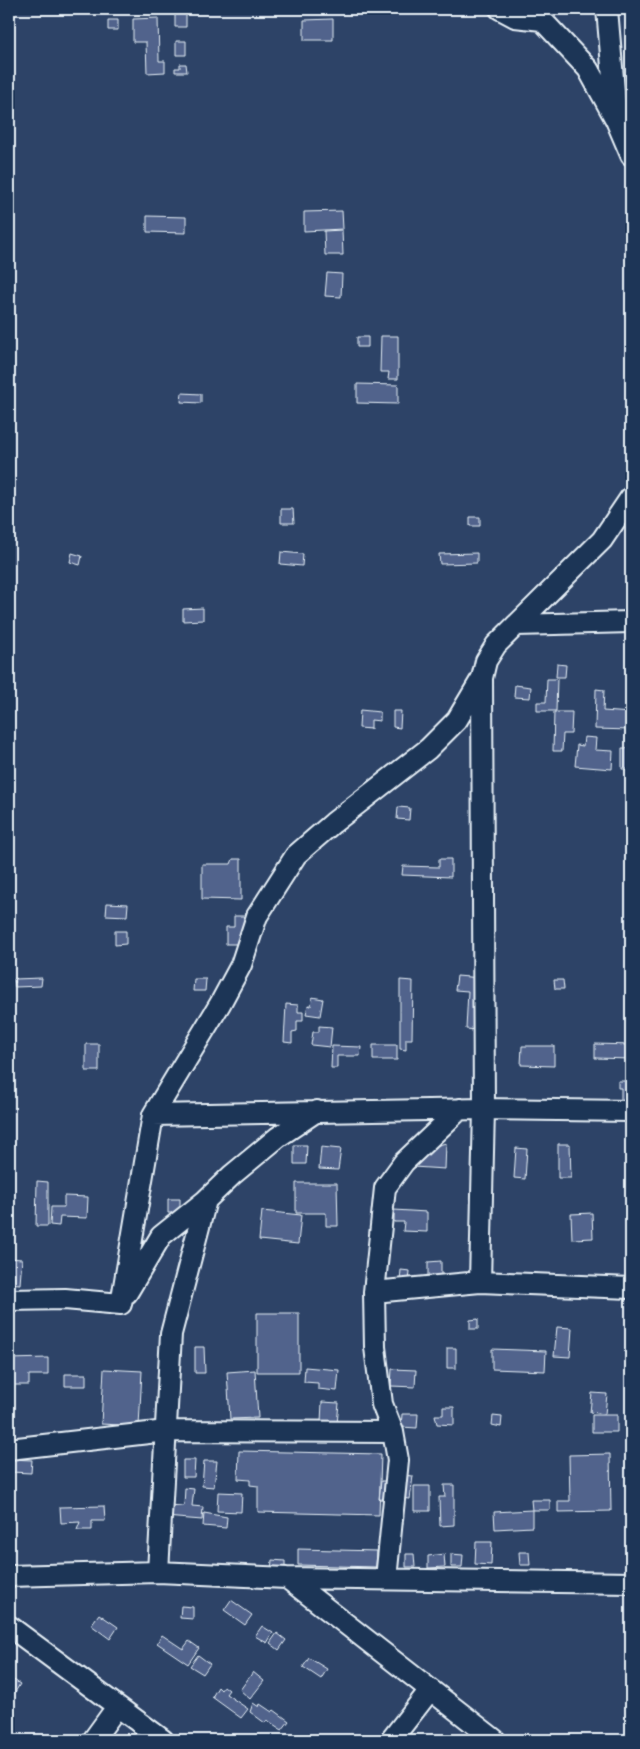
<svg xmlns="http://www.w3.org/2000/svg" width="640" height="1749" font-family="Itim,sans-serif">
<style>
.building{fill:#51648c;stroke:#e8f1f8}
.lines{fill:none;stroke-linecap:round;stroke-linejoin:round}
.minor-casing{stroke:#e8f1f8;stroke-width:24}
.minor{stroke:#1d3557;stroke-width:20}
</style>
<rect width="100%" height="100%" fill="#2d4367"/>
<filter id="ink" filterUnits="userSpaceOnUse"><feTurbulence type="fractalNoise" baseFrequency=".02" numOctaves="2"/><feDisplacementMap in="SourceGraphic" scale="10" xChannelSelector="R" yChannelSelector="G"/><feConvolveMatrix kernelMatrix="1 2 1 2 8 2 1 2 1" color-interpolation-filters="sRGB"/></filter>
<g filter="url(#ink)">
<!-- building -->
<path class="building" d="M175 14H186V27H175Z
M158 18 159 61H165V72L147 73 146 42H133V19Z
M333 19V40H304V20Z
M108 20H118V30H108Z
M176 41H186V55H176Z
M180 64H186L187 72H175V68H180Z
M342 211 343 229 304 231V212Z
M147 216 186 217V233L147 232Z
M342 230 343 255H325L324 231Z
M327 273 342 274 341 297 325 296Z
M381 336H398V379H388L389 372H380Z
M357 337H368V347H357Z
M357 384 398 385V404L357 403Z
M182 393 201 394V403L181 402Z
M281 509H293L294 523H281Z
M470 517H480V526H470Z
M281 552 303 554 302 566 280 564Z
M72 553 82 556 80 565 70 562Z
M477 553V563L440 564 439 554Z
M203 608V620L183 621V609Z
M557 664 566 665 565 677H556Z
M547 679H557L556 711H537V702H546Z
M515 685 531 687 530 698 514 697Z
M596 689 604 690 603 711 631 713V730L595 729Z
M360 710 380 712V721L371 720V729L359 728Z
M393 711H401L400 728 393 727Z
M554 712H572L571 734H563L562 751H553Z
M584 737 596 738 595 750 613 751 612 769 575 766 577 745 583 746Z
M622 748H631V769H622Z
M398 807 410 808 409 820 397 819Z
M233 859H241V900L202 899V864H231Z
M439 859H451V877L402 875 403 866 439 867Z
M107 903 128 904 127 916 106 915Z
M234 916H244V944H226V927H234Z
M115 931H126V944L115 945Z
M457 976 481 978 477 1030 466 1029 468 991 455 990Z
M42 978 41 986 15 987 14 979Z
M194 979H206L205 991H193Z
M400 980 413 981 412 1039H406V1050L400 1049Z
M554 980H563L564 989H555Z
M312 997 323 999 320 1016 306 1014 308 1005 311 1006Z
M286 1004 298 1005V1012H303V1021H297V1031L292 1032V1043L284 1042Z
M319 1026 332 1027 330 1047 311 1045 313 1032H319Z
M86 1044H99V1071H86Z
M595 1044 631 1045V1059L595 1058Z
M373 1045H397V1060H373Z
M332 1046 361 1047 360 1056H337V1068H331Z
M522 1046H554V1066L521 1065Z
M618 1081H631V1108H621V1088H618Z
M446 1143 445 1169 413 1167 424 1149Z
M558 1144H570L571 1178H558Z
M294 1145H307L306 1164H294Z
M321 1147 341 1149 338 1170 319 1169Z
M516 1148 527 1149 525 1179 514 1178Z
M37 1181 48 1182V1226H36Z
M296 1183H337L338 1226H326V1213H296Z
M64 1196 88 1197 87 1218 60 1217 59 1226 50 1225 51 1207H64Z
M168 1199H180V1213H168Z
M394 1210 427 1212V1232L403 1231 404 1222H394Z
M262 1211 301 1215 298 1244 259 1240Z
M592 1213 593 1238 572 1239 571 1214Z
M9 1258 22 1259 20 1284 9 1283Z
M441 1261V1278H428V1262Z
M401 1270 410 1271 409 1282 400 1281Z
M257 1313H299V1372H257Z
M478 1319V1329H470V1320Z
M557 1327 572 1328 570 1357 554 1356Z
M195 1347H204L205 1373H195Z
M447 1348H456V1368H447Z
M492 1349 546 1351 545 1371 492 1369Z
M48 1358V1375H29V1385H9V1359Z
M305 1367 339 1370 337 1391 318 1389V1383L304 1382Z
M104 1369 142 1371 139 1426 101 1424Z
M392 1369 416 1370 415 1387 391 1386Z
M255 1370 258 1418 230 1419 227 1372Z
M65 1374H86V1386H65Z
M592 1393 607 1394 605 1414 590 1412Z
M322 1402 339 1403 337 1424 321 1422Z
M443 1407H454V1425L437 1424 435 1415H443Z
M402 1414H418L417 1428 401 1427Z
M592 1415H617V1432H592Z
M493 1416 502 1417 501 1427 492 1425Z
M239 1451 381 1454 379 1515 258 1512V1486L250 1485V1480L238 1479Z
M610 1454 611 1511 558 1512V1501H570L569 1455Z
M10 1459 32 1460 31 1473 10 1472Z
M183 1460H195L194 1477H183Z
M204 1461H217L214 1487 202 1486Z
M401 1475 413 1476 410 1499 398 1498Z
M381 1481H390L391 1500 379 1499Z
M444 1485H454V1525L440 1526 439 1497H445Z
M414 1486H430V1511H414Z
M185 1488 194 1489 192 1506 203 1507 202 1520 165 1517 166 1505 184 1506Z
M218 1492 242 1493 241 1512 217 1511Z
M531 1500H550V1510H532Z
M104 1506 105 1521H92V1530H77L80 1522 61 1523 60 1507Z
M532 1510V1527L495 1529 494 1512Z
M204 1513 227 1517 226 1528 203 1526Z
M476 1542H492L491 1565 475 1564Z
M298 1549 377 1551 376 1567 298 1565Z
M519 1552H529L530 1565H520Z
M406 1554H414L415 1567H406Z
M444 1554 445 1567 428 1568V1556Z
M451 1554 463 1555 462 1567H451Z
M272 1560 285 1561V1572H271Z
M231 1600 252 1615 245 1625 224 1610Z
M181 1606 193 1607V1619L180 1618Z
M99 1614 118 1627 110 1639 91 1625Z
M262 1626 273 1633 267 1643 255 1636Z
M277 1633 286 1640 279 1650 270 1643Z
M162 1635 183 1649 189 1641 199 1648 188 1664 157 1643Z
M198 1655 210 1664 203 1674 190 1666Z
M309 1658 327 1669 321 1679 303 1667Z
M253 1672 264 1681 250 1699 240 1690Z
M9 1677 20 1684 9 1702Z
M224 1686 229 1690 226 1694 248 1709 241 1718 212 1697 218 1687 221 1690Z
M253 1703 259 1707 260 1704 272 1712 274 1710 289 1721 282 1730 267 1720 265 1723 250 1712Z"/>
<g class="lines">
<defs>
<path id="minor" d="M500 9 515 17 542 20 588 69 616 120 631 155
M607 9 616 113
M516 625 631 622
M153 1115 484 1109 631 1111
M480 1282 484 1109 482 678 486 661 496 645 602 540 631 497
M374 1292 480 1282 631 1288
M127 1293 161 1236 206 1200
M9 1300 65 1299 121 1304
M121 1304 153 1115 220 1004 241 965 257 916 296 855 333 823 428 749 457 720 482 678
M9 1449 166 1431 393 1432
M158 1572 171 1334 206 1200 232 1175 278 1137 317 1111
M9 1576 158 1572 287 1578 631 1583
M287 1578 495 1740
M386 1579 398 1460 393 1432 382 1404 375 1347 374 1292 385 1188 404 1162 460 1109
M9 1626 163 1740
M93 1740 117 1707
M391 1740 430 1690"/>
</defs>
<!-- minor casing -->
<use href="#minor" class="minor-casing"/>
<!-- minor -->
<use href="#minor" class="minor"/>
</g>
</g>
<!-- margin -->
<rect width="640" height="1749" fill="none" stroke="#1d3557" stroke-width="30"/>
<rect x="15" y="15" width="610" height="1719" fill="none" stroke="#e8f1f8" stroke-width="2" filter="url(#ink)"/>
</svg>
